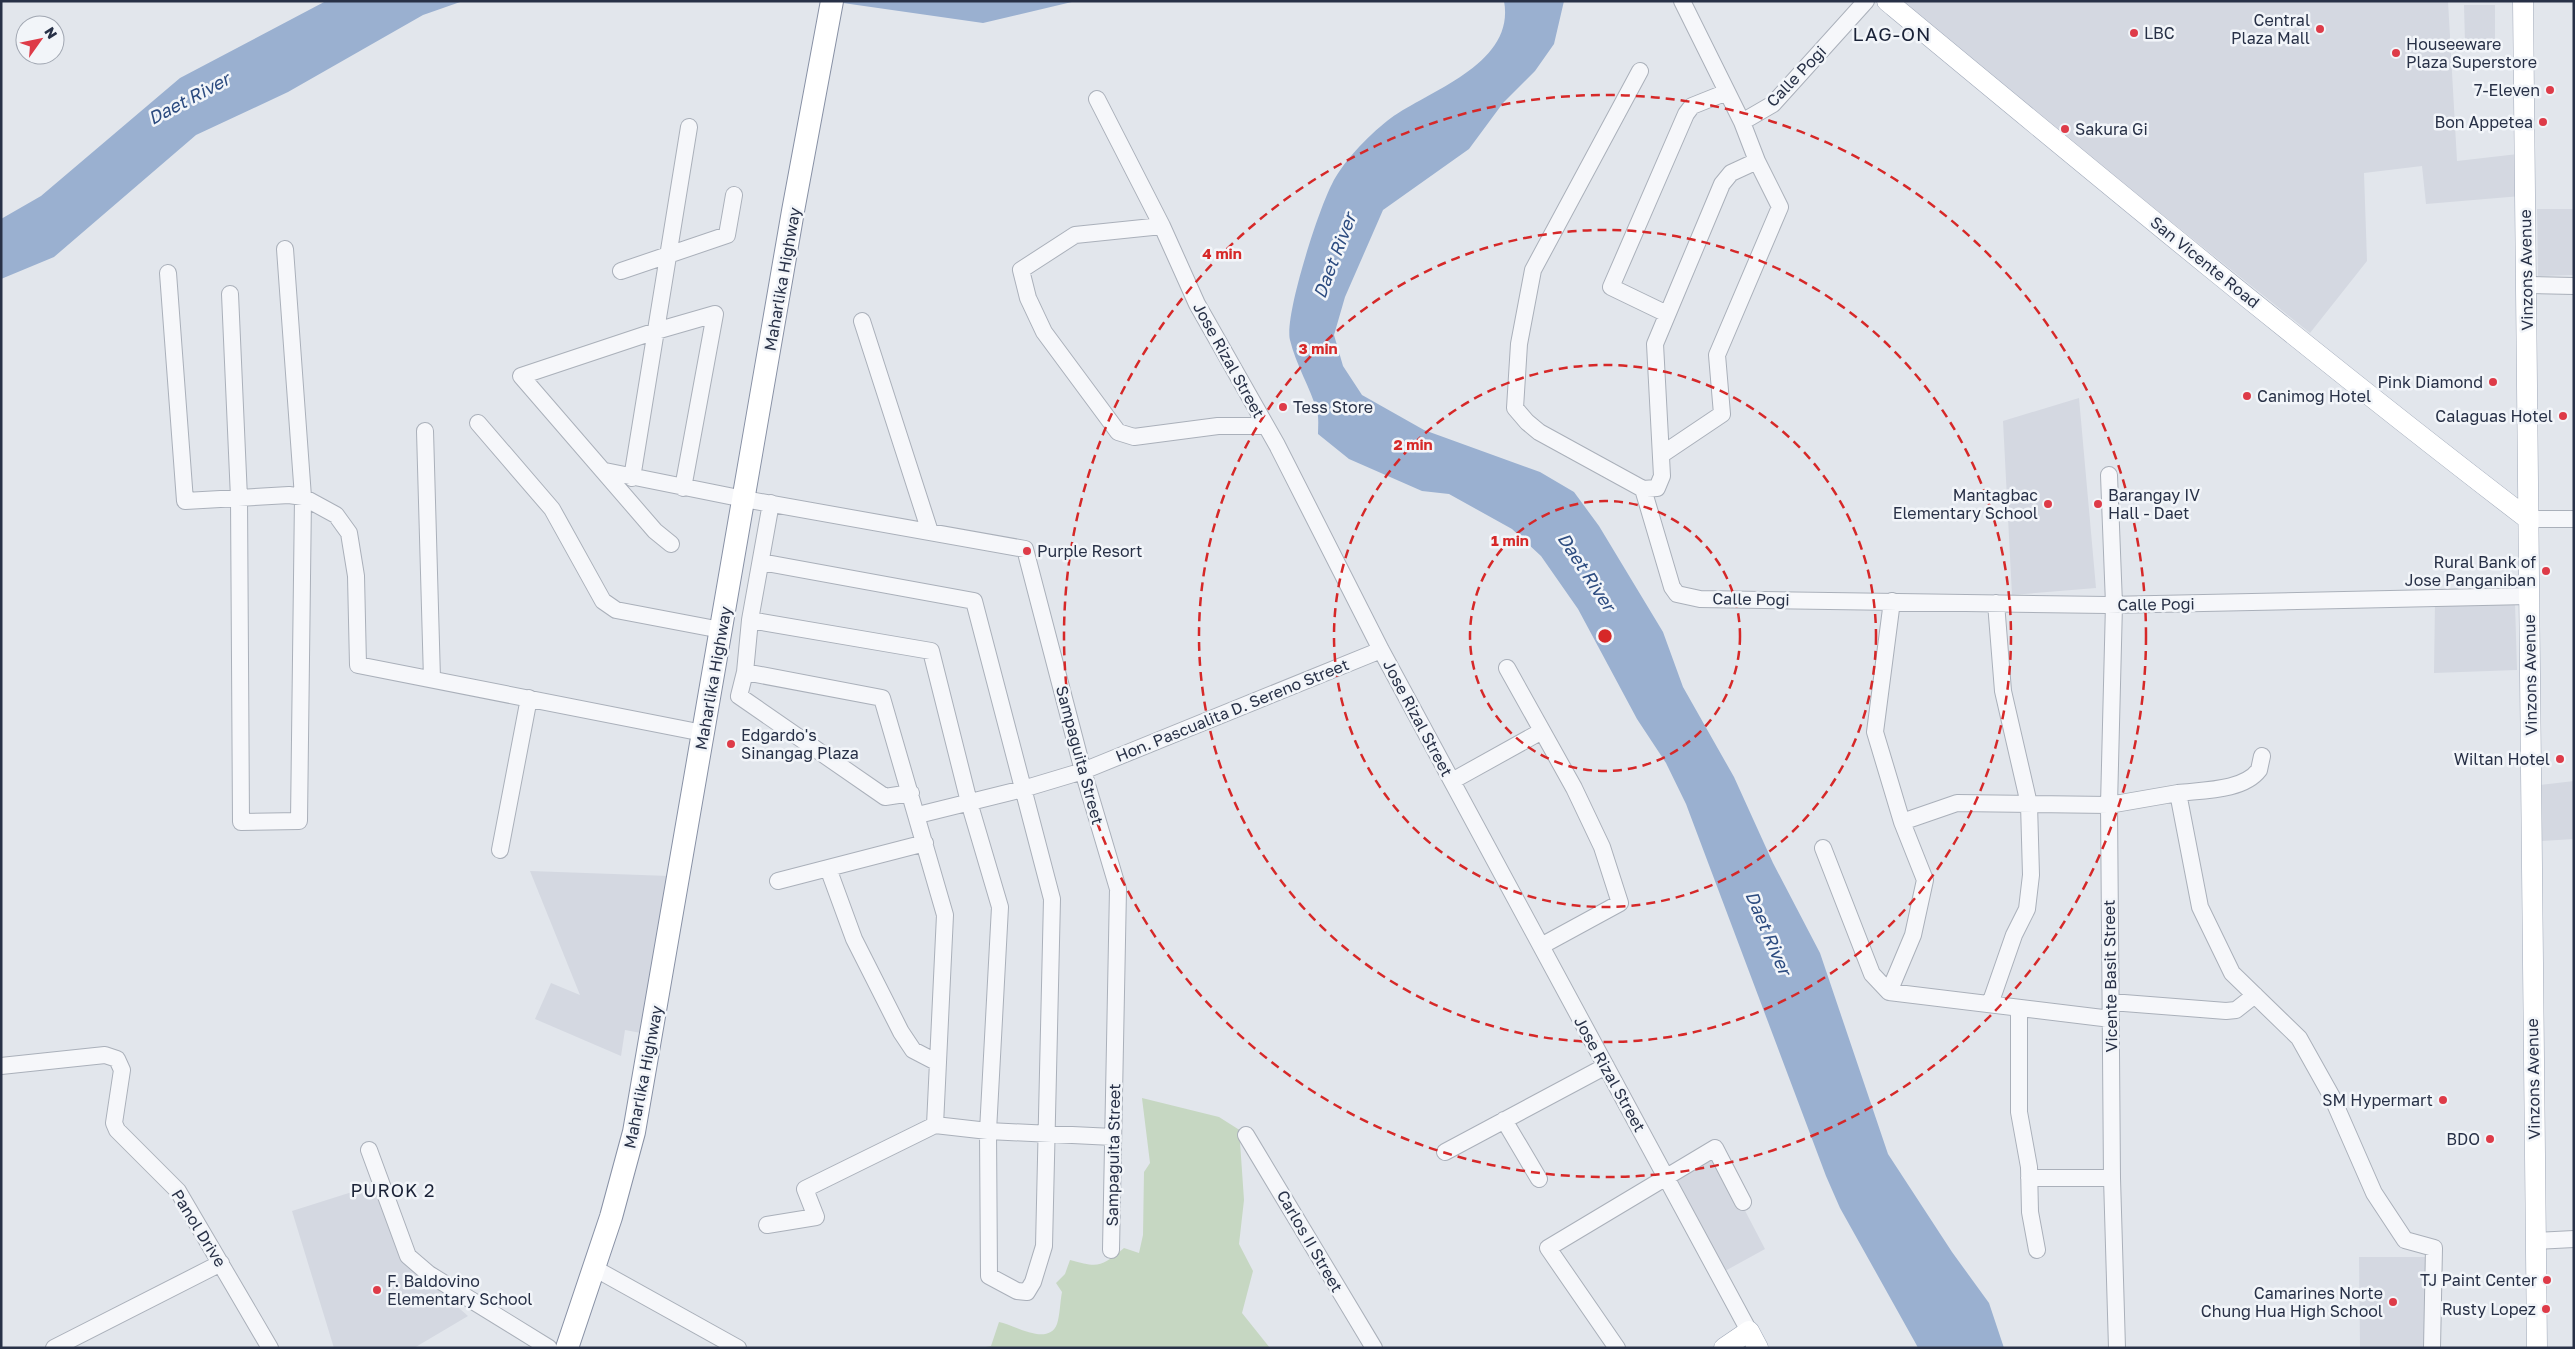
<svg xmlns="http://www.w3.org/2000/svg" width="2575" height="1349" font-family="'Golos Text',sans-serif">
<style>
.built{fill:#d4d8e1}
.green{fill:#c6d7c2}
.water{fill:#9ab0d0}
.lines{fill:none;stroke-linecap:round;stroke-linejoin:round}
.minor-casing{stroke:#aab0ba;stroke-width:18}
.major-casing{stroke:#a0a9b9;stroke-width:21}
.highway-casing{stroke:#8891a5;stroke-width:24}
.minor{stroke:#f6f7fa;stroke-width:16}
.major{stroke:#fff;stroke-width:20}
.highway{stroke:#fff;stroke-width:22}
.ring{fill:none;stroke:#d62828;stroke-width:2.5;stroke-dasharray:9 6}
.poi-dot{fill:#de3b48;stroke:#f2f5f9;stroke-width:2}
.labels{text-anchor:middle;stroke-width:5;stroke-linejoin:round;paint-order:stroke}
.poi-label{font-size:16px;fill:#283147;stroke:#f2f5f9;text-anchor:end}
.street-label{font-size:16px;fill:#283147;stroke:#f2f5f9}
.water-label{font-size:18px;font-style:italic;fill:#2d4c80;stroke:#f2f5f9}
.neighbourhood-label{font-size:18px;letter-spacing:1px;fill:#1a2237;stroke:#f2f5f9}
.quarter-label{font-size:19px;letter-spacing:1px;fill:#1a2237;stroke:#f2f5f9}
.centre{fill:#d62828;stroke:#f2f5f9;stroke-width:2.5}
.ring-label{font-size:15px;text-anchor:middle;font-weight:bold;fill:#d62828;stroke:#f2f5f9;stroke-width:5;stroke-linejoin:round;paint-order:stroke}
</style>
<rect width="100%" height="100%" fill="#e2e6ec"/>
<!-- built -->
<path class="built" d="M1896 1H2448L2457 161 2518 154 2521 196 2426 204 2422 166 2364 173 2367 261 2310 333Z
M2464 5H2495V41L2465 42Z
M2537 209H2574V275L2538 276Z
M2079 398 2096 588 2012 595 2003 421Z
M2435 602 2515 603 2517 670 2434 673Z
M2574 781V839L2542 841 2539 785Z
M530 871 669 876 641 1033 625 1030 621 1056 535 1019 551 983 580 995Z
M1714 1151 1765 1249 1725 1271 1674 1173Z
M371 1186 409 1264 468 1316 414 1348H334L292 1211Z
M2359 1257H2426L2427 1348H2360Z"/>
<!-- green -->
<path class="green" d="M1142 1098 1219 1117 1249 1136 1240 1142 1244 1200 1239 1244 1253 1271 1242 1313 1270 1348H980L991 1346 999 1322C1015 1325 1048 1347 1057 1324 1060 1315 1060 1302 1062 1292L1056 1283 1065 1274 1070 1260C1099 1268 1101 1267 1124 1248L1139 1253 1143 1235 1144 1172 1150 1163Z"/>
<!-- water -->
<path class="water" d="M326 1H463L423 15 288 92 196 135 54 257 1 279V219L41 196 180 78Z
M829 1H1076L983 23Z
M1504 1H1564L1554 44 1535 71 1503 103 1469 149 1383 210 1345 297 1334 335 1343 366 1362 395 1424 430 1540 472 1574 492 1599 526 1663 632 1683 687 1734 777 1773 863 1820 953 1888 1154 1952 1252 1989 1303 2004 1348H1918L1916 1344 1840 1208 1826 1176 1686 804 1666 763 1637 719 1578 609 1541 556 1512 529 1449 494 1422 491 1349 459 1318 434C1318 427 1319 418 1317 411 1310 387 1296 365 1290 340 1284 316 1319 208 1332 184 1342 163 1368 136 1387 121 1425 91 1516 66 1504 1Z"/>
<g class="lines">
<defs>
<path id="minor" d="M1682 1 1742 122
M1866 1 1773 104 1742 122 1757 161 1731 173 1722 184 1655 344 1662 476 1657 488 1643 489 1672 587 1677 594 1700 599 2107 605 2529 596
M1640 71 1533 270 1519 344 1515 408 1527 422 1539 432 1643 489
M1097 99 1162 226 1197 304 1277 445 1381 650 1749 1331
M1162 226 1075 235 1021 270 1028 298 1044 332 1118 432 1134 437 1218 426H1266
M621 271 727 235 734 195
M168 273 185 501 289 495 303 497 336 515 349 533 356 576 358 665 703 733
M2526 285 2574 286
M230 294 239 498 241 822 299 821 303 497 285 249
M1667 314 1611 287 1686 114 1692 106 1727 92
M862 321 930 532
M478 423 552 509 603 601 616 610 721 630
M425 431 432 679
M1661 455 1722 414 1717 355 1780 207 1757 161
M605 471 744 499 1025 549 1083 771 1118 889 1111 1250
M2109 475 2114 604 2109 805 2112 1178 2117 1348
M632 478 689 127
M2528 519H2574
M671 544 655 531 521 376 656 331 715 314 683 488
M761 562 974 601 1052 899 1044 1246 1033 1282 1027 1292 1017 1291 989 1276 988 1131 1000 907 969 802 931 651 750 620 771 503
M1892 601 1875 732 1902 822 1925 880 1913 935 1889 992 2111 1019
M750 620 745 672 882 698 945 915 935 1125
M1507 668 1574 788 1602 847 1620 903 1541 946
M745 672 739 696 885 797 911 793
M1452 781 1542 731
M2178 793C2203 790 2243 791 2259 770L2262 756
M918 815 1023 789 1083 771 1381 650
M1902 822 1957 803 2109 805 2178 793 2200 907 2232 973 2299 1038 2332 1097 2374 1193 2405 1240 2434 1248 2432 1348
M1823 848 1872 974 1889 992
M500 850 529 698
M828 868 854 939 901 1032 913 1050 938 1063
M778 881 925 843
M2111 1002 2226 1011 2236 1010 2255 995
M1990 1004 2014 935 2027 909 2031 875 2029 804 2003 691 1996 603
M2019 1008V1112L2029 1167 2030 1212 2037 1250
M1 1066 105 1055 117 1059 122 1070 114 1123 117 1130 178 1191 270 1348
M1504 1120 1539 1179
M1246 1135 1374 1348
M369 1150 408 1256 429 1274 549 1348
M1445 1152 1606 1066
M2029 1178H2112
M767 1225 816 1217 805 1189 935 1125 988 1131 1113 1137
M2535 1241 2574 1239
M594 1268 738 1348
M54 1348 221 1263
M1617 1348 1548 1248 1715 1148 1743 1202"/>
<path id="major" d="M1887 1C2098 176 2310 352 2528 519
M2523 1 2537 1348
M1724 1348 1749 1331 1758 1348"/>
<path id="highway" d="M567 1348 611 1217 634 1132 793 211 832 1"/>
</defs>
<!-- minor casing -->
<use href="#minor" class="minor-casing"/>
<!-- major casing -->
<use href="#major" class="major-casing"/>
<!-- highway casing -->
<use href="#highway" class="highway-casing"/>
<!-- minor -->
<use href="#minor" class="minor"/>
<!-- major -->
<use href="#major" class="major"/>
<!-- highway -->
<use href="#highway" class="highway"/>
</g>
<!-- distance rings -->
<g class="ring">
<circle cx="1605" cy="636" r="135"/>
<circle cx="1605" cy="636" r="271"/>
<circle cx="1605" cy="636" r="406"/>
<circle cx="1605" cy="636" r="541"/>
</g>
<!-- markers -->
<g class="poi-dot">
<circle cx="2320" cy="29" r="5"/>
<circle cx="2134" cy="33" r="5"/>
<circle cx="2396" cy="53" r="5"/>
<circle cx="2550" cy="90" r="5"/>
<circle cx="2543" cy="122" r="5"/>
<circle cx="2065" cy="129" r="5"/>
<circle cx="2493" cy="382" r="5"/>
<circle cx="2247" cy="396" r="5"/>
<circle cx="1283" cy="407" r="5"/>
<circle cx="2563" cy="416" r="5"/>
<circle cx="2048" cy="504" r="5"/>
<circle cx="2098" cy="504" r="5"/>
<circle cx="1027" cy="551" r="5"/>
<circle cx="2546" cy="571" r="5"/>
<circle cx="731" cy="744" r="5"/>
<circle cx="2560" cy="759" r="5"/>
<circle cx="2443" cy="1100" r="5"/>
<circle cx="2490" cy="1139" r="5"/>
<circle cx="2547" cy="1280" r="5"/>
<circle cx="377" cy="1290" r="5"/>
<circle cx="2393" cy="1302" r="5"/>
<circle cx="2546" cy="1309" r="5"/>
</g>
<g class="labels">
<!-- poi labels -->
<g class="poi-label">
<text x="2310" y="26">Central<tspan x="2310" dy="18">Plaza Mall</tspan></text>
<text x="2144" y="39" text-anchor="start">LBC</text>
<text x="2406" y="50" text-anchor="start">Houseeware<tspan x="2406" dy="18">Plaza Superstore</tspan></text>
<text x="2540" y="96">7-Eleven</text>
<text x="2533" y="128">Bon Appetea</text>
<text x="2075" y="135" text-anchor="start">Sakura Gi</text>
<text x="2483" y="388">Pink Diamond</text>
<text x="2257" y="402" text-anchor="start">Canimog Hotel</text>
<text x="1293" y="413" text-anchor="start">Tess Store</text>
<text x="2553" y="422">Calaguas Hotel</text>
<text x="2038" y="501">Mantagbac<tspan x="2038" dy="18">Elementary School</tspan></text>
<text x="2108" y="501" text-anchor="start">Barangay IV<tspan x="2108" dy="18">Hall - Daet</tspan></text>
<text x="1037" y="557" text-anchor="start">Purple Resort</text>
<text x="2536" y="568">Rural Bank of<tspan x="2536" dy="18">Jose Panganiban</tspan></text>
<text x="741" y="741" text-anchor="start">Edgardo's<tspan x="741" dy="18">Sinangag Plaza</tspan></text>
<text x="2550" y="765">Wiltan Hotel</text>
<text x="2433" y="1106">SM Hypermart</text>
<text x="2480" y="1145">BDO</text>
<text x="2537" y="1286">TJ Paint Center</text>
<text x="387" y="1287" text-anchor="start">F. Baldovino<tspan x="387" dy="18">Elementary School</tspan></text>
<text x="2383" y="1299">Camarines Norte<tspan x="2383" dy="18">Chung Hua High School</tspan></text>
<text x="2536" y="1315">Rusty Lopez</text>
</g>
<!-- street labels -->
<g class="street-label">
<text transform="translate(1796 76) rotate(-46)" y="6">Calle Pogi</text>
<text transform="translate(2205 262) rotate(39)" y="6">San Vicente Road</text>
<text transform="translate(2526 270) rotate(-91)" y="6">Vinzons Avenue</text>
<text transform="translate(782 279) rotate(-80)" y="6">Maharlika Highway</text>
<text transform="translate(1229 360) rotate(61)" y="6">Jose Rizal Street</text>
<text transform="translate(1751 599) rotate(1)" y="6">Calle Pogi</text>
<text transform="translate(2156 604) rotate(-1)" y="6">Calle Pogi</text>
<text transform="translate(2530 675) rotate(-91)" y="6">Vinzons Avenue</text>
<text transform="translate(713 678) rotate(-80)" y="6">Maharlika Highway</text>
<text transform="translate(1232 710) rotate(-22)" y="6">Hon. Pascualita D. Sereno Street</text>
<text transform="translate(1418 718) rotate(62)" y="6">Jose Rizal Street</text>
<text transform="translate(1080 755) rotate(75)" y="6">Sampaguita Street</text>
<text transform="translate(2110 976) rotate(-91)" y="6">Vicente Basit Street</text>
<text transform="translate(1610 1074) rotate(61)" y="6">Jose Rizal Street</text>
<text transform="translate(643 1077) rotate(-79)" y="6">Maharlika Highway</text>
<text transform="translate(2533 1079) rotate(-91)" y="6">Vinzons Avenue</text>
<text transform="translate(1113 1155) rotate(-89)" y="6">Sampaguita Street</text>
<text transform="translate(199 1228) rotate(58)" y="6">Panol Drive</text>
<text transform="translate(1310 1241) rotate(60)" y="6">Carlos II Street</text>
</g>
<!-- water labels -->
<g class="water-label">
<text transform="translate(189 99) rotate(-28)" y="6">Daet River</text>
<text transform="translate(1335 256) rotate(-69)" y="6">Daet River</text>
<text transform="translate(1586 572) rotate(57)" y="6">Daet River</text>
<text transform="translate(1768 933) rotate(67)" y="6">Daet River</text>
</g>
<!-- neighbourhood labels -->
<g class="neighbourhood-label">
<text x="393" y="1197">PUROK 2</text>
</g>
<!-- quarter labels -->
<g class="quarter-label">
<text x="1892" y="41">LAG-ON</text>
</g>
</g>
<circle cx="1605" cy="636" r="8" class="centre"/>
<g class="ring-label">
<text x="1222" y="259">4 min</text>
<text x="1318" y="354">3 min</text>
<text x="1413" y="450">2 min</text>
<text x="1510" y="546">1 min</text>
</g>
<!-- border -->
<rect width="2575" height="1349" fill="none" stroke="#283147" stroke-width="5"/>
<!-- north arrow -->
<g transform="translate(40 40) rotate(57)"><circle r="24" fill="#f2f5f9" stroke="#a1a7b2"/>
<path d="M0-4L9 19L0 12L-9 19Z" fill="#de3b48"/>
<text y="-8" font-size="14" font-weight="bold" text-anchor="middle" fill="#283147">N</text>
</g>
</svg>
